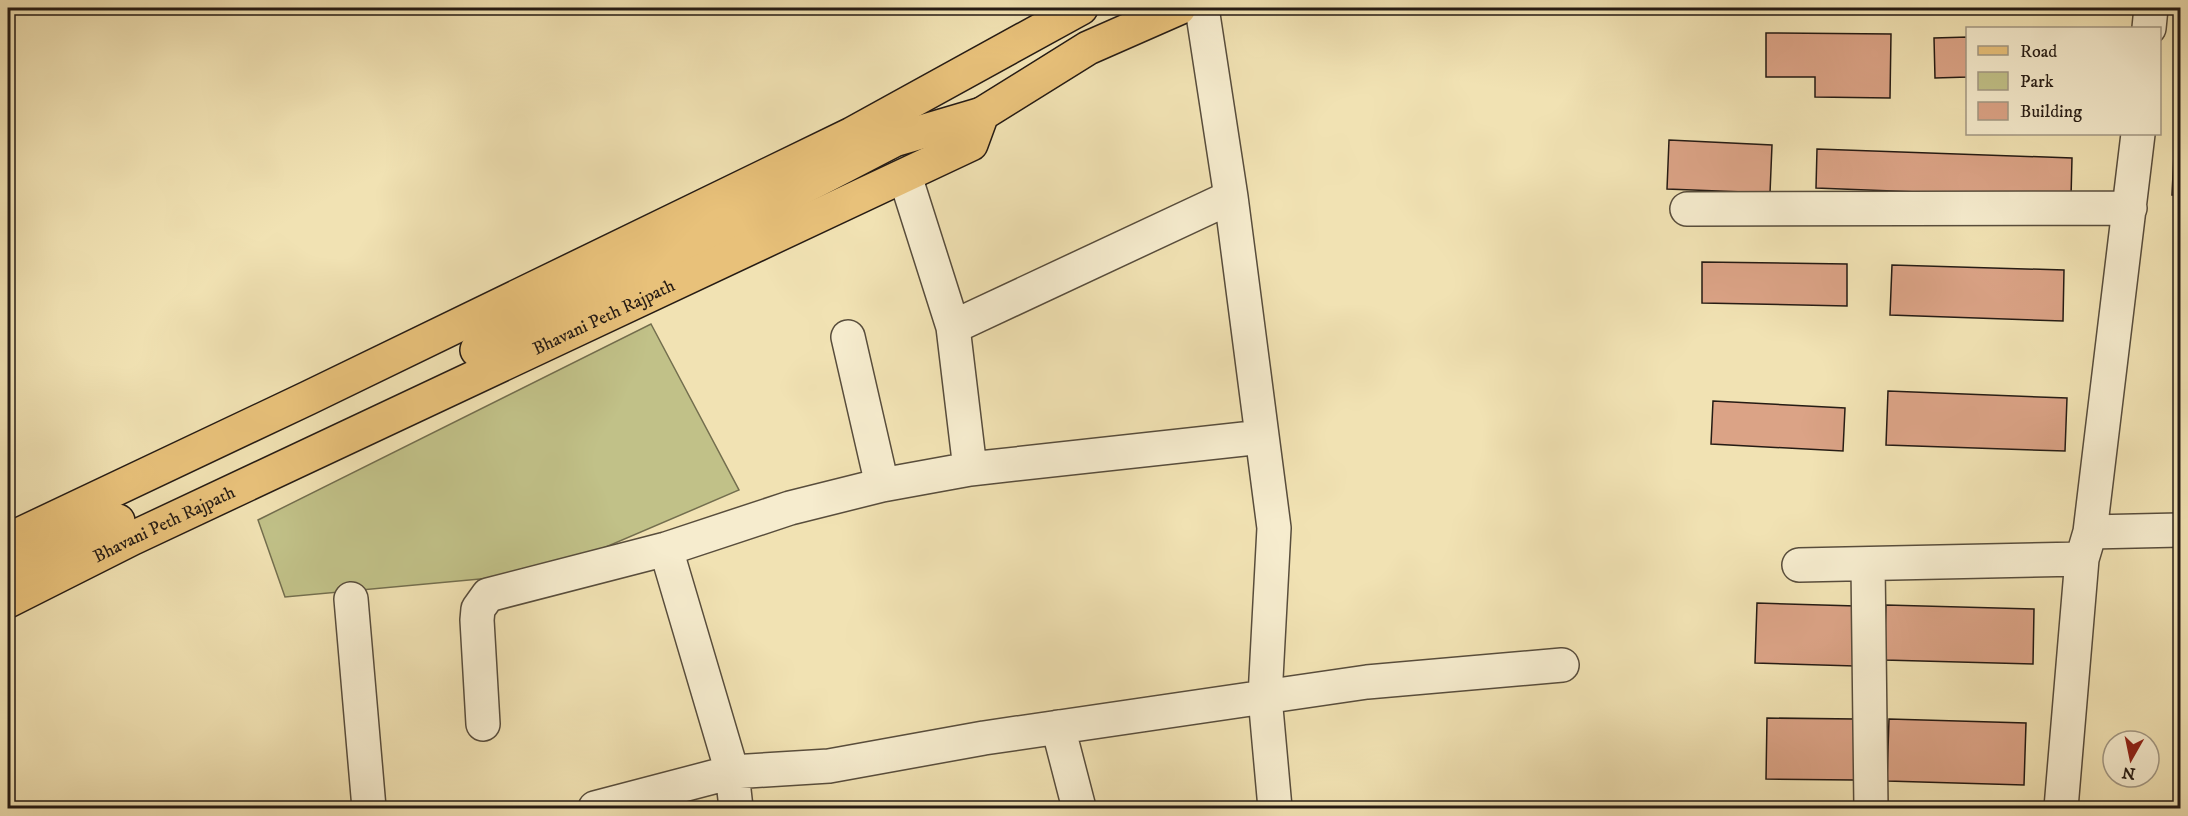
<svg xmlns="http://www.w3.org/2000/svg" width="2188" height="816" font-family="'IM FELL DW Pica',serif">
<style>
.green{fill:#c1c188;stroke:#736e4e;stroke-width:1.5}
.building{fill:#dba386;stroke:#251b14;stroke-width:1.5}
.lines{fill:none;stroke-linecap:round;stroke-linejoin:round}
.minor-casing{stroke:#584d3c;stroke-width:36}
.primary-casing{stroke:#251b14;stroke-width:36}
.minor{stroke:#f6ecce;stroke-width:33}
.primary{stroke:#e8c17a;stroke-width:33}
.labels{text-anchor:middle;stroke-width:5;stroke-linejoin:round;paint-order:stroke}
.street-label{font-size:18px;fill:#251b14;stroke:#f6ecce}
</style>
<rect width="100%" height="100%" fill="#f1e2b3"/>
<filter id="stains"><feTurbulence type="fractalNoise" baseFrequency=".00333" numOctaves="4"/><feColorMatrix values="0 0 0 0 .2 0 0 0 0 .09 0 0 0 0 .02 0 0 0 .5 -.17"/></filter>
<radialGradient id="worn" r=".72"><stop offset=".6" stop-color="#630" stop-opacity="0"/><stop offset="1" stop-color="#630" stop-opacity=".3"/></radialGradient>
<!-- green -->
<path class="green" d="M651 324 739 490 545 573 285 597 258 520Z"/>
<!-- building -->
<path class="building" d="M1766 33 1891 34 1890 98 1815 97V77H1766Z
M1968 37V77L1935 78 1934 38Z
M1669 140 1772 145 1770 193 1667 189Z
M1817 149 2072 158 2071 198 1816 188Z
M2174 154H2180V195H2172Z
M1702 262 1847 264V306L1702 303Z
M1892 265 2064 270 2063 321 1890 315Z
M2178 267H2180V311H2178Z
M1888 391 2067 398 2065 451 1886 445Z
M1713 401 1845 408 1843 451 1711 444Z
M1757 603 1856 606 1855 666 1755 663Z
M1886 605 2034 609 2033 664 1884 660Z
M1767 718 1855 719 1854 780 1766 779Z
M1889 719 2026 723 2024 785 1887 781Z"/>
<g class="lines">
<defs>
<path id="minor" d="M1202 8 1231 197 1274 528 1265 697 1275 808
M2149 28 2151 8
M905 176 953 327 970 469 1262 437
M1687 209 2130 208
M953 327 1231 197
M848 337 882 485
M2090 532 2180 530
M666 549 732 772 736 808
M1868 564 1871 808
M1799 565 2082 559
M351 599 369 808
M483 724 477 620 478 609 488 595 666 549 790 508 882 485 970 469
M1058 727 1079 808
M595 808 732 772 829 766 984 738 1367 682 1562 665
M2061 808 2082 559 2090 532 2138 134"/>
<g id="primary">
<path d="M477 350 723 229 894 140 982 114"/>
<path d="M8 540 308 398 852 134 1081 8"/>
<path d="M8 573 118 521"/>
<path id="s1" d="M8 601 133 538 971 144 982 114 1088 48 1179 8"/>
</g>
</defs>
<!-- minor casing -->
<use href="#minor" class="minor-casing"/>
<!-- primary casing -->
<use href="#primary" class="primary-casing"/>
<!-- minor -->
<use href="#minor" class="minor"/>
<!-- primary -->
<use href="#primary" class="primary"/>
</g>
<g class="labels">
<!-- street labels -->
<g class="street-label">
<text dy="6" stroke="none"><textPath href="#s1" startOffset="660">Bhavani Peth Rajpath</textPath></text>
<text dy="6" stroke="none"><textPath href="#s1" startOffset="174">Bhavani Peth Rajpath</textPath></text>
</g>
</g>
<!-- margin -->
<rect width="2188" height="816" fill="none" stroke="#f1e2b3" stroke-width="30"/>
<rect x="9" y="9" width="2170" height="798" fill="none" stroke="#251b14" stroke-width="3"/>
<rect x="15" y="15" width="2158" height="786" fill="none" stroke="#251b14" stroke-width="1.5"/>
<!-- legend -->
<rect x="1966" y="27" width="195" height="108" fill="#f6ecce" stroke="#a29884" stroke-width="1.5"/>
<rect x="1978" y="46" width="30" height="9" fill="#e8c17a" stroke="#a29884" stroke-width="1.5"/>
<text x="2020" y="57" font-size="18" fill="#251b14">Road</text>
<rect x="1978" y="72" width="30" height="18" fill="#c1c188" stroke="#a29884" stroke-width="1.5"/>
<text x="2020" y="87" font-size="18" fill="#251b14">Park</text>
<rect x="1978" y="102" width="30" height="18" fill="#dba386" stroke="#a29884" stroke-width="1.5"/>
<text x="2020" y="117" font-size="18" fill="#251b14">Building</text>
<!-- north arrow -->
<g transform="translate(2131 759) rotate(189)"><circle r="28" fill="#f6ecce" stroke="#a29884" stroke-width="1.5"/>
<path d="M0-4.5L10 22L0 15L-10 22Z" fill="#8f2418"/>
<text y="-9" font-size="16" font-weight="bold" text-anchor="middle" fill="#251b14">N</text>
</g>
<rect width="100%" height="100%" filter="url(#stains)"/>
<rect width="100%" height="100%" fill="url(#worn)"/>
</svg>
